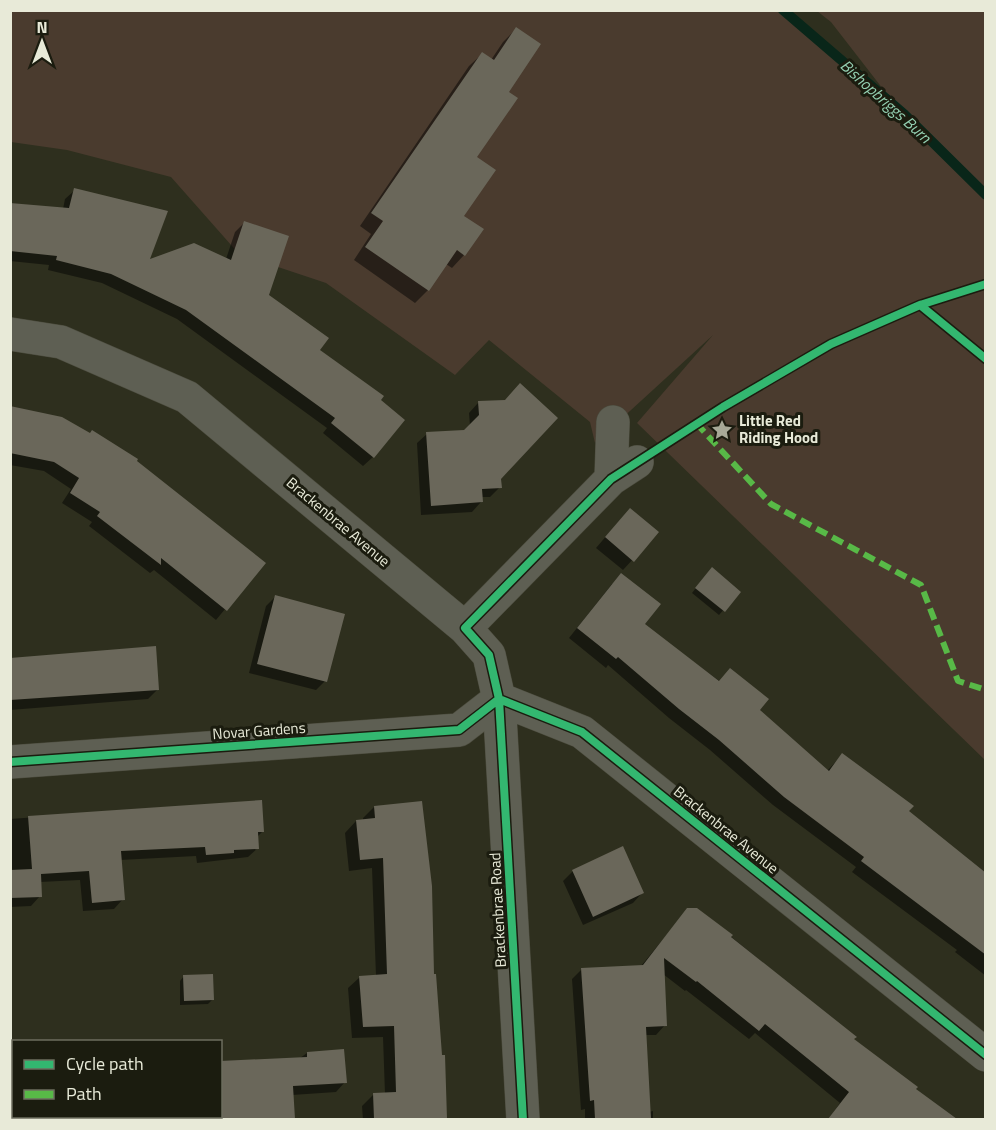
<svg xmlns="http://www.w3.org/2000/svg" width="996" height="1130" font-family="'Titillium Web',sans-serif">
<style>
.green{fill:#4a3b2e}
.shadow{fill:#0007}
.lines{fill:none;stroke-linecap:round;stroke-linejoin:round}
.stream{stroke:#092619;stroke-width:10}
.building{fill:#6a675a}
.minor-casing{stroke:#4c4c3e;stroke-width:34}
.minor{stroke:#5e5f53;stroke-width:33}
.quiet{stroke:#58b947;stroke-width:6;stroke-dasharray:12 6;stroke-linecap:butt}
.cycleway-casing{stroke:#1b1c0f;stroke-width:11}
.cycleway{stroke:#33b770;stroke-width:8}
.labels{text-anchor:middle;stroke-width:6;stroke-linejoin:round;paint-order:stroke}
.poi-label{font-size:15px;font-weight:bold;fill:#e8ead8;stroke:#1b1c0f;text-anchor:start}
.street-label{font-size:15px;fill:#e8ead8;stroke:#1b1c0f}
.water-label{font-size:16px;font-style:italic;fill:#94d0b2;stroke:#1b1c0f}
</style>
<rect width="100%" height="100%" fill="#2e2f1e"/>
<!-- green -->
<path class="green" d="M11 11H783L900 111 831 22 817 11H985V760L637 423 713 335 595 443 590 422 489 340 455 375 326 283 239 254 171 177 67 150 11 142Z"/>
<!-- shadow -->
<path class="shadow" d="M516 29 507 92 475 157 462 216 464 255 452 268 446 264 428 290 415 303 354 260 371 234 360 226 469 66 482 54 491 60 503 42Z
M75 190 148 261 226 259 235 232 245 222 268 295 318 350 379 400 373 457 363 466 323 433 327 428 177 319 102 283 48 270 49 265 10 261V205L63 209 65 199Z
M478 403 500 478V487L490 497H481V502L472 512 421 515 417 443 427 434 464 432 470 426 469 413Z
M10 408 135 461 263 563 216 620 154 570 150 573 89 526 92 522 62 503 71 489 44 471 10 465Z
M620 520 657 533 623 570 596 548Z
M707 574 739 592 719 615 692 593Z
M612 584 643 624 758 710 827 771 842 755 907 811 983 872 986 869V976L955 952 957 950 852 872 856 867 773 805 710 750 669 718 608 665 606 668 569 638Z
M275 597 325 681 316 690 249 673 266 606Z
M10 659 158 689 148 699 10 710Z
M261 801 262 832 257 837 258 848 248 857 197 863 196 856 120 860 123 899 114 909 83 911 80 880 40 882V896L31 906 10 907V819Z
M374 807 433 976 441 1057H443L445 1120H363L362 1106 374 1094H385L383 1037 352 1038 348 988 360 977 376 976 372 868 349 871 345 833 356 821H363V818Z
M573 871 642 893 633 903 583 925 563 881Z
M688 909H697L854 1037 852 1040 955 1120H828L840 1103 755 1033 749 1039 686 990 685 991 663 974 665 1025 656 1035H645L649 1112 653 1111V1120H585V1109L581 1110 572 979 582 969 641 966Z
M184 976 212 1000 208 1004 180 1005V981Z
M307 1053 345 1082 336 1092 292 1095 293 1120H10V1092H14V1116H220Z"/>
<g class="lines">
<!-- stream -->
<path class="stream" d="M783 10 904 114 986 195"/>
</g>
<!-- building -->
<path class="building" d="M516 27 541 44 509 92 518 98 477 157 496 170 464 216 484 229 465 256 457 250 429 291 365 247 383 221 371 213 482 52 494 60Z
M74 188 168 211 150 259 194 243 231 260 244 221 289 236 269 295 329 338 320 350 384 396 381 400 405 420 374 458 331 423 335 418 186 310 111 274 56 260 57 256 10 251V203L69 208Z
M520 383 558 418 501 479 502 488 482 489 483 502 431 506 426 432 464 430 479 415 478 401 505 400Z
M10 406 62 417 90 433 92 430 138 459 137 461 266 563 227 611 161 558V565L97 516 100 512 70 493 79 478 54 462 10 453Z
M630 508 659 532 634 562 605 537Z
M712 567 741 592 725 612 695 588Z
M621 573 661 604 645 624 719 681 730 668 769 699 760 710 829 771 842 753 914 806 909 811 986 873V955L861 861 864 857 784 797 719 740 679 709 618 657 616 659 577 628Z
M275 595 345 614 327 682 257 664Z
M156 646 159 690 10 700V658Z
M262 800 264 832H258L259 849 234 850V853L206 855 205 847 121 851 125 900 92 903 89 871 41 874 42 897 10 898V870L32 869 28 816Z
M422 801 432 886 434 974H436L442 1055H445L447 1119H374L373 1093 396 1092 394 1026 363 1027 359 976 387 974 383 858 360 860 356 820 375 818 374 806Z
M623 846 644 893 593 917 572 870Z
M687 908H697L733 935 731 937 857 1037 854 1039 918 1087 916 1089 957 1119H828L849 1092 765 1024 759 1031 697 981 696 982 664 958 667 1026 646 1027 651 1119H595L594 1100 590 1101 581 968 643 965Z
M213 974 214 1000 184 1001 183 975Z
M344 1049 347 1083 293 1086 295 1119H220V1061L307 1057V1052Z"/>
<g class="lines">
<defs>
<path id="minor" d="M10 334 61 342 187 397 465 628 489 655 499 699 523 1120
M611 479 613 422
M465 628 611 479 637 462
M499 699 582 732 986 1055
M10 762 459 730 499 699"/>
</defs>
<!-- minor casing -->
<use href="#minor" class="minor-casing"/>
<!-- minor -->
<use href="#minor" class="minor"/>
<!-- quiet -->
<path class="quiet" d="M696 423 771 504 921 585 958 681 986 690"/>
<defs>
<path id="cycleway" d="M920 305 986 359
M499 699 582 732 986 1055
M10 762 459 730 499 699
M523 1120 499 699 489 655 465 628 611 479 723 407 831 344 920 305 986 284"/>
</defs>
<!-- cycleway casing -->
<use href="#cycleway" class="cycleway-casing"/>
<!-- cycleway -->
<use href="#cycleway" class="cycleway"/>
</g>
<!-- icons -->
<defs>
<symbol id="sight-bare" viewBox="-9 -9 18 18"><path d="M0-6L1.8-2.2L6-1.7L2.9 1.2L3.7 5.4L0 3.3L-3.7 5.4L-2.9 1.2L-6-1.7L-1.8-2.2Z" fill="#a7a997" stroke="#1b1c0f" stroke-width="2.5" paint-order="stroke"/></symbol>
</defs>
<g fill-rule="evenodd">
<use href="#sight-bare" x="707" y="415" width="30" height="30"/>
</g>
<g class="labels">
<!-- poi labels -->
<g class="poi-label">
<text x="739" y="426">Little Red<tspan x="739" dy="17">Riding Hood</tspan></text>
</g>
<!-- street labels -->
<g class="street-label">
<text transform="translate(338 522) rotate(40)" y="5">Brackenbrae Avenue</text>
<text transform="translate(259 731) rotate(-4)" y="5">Novar Gardens</text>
<text transform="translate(726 830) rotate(39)" y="5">Brackenbrae Avenue</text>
<text transform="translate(498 910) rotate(-93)" y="5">Brackenbrae Road</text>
</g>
<!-- water labels -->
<g class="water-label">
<text transform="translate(886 101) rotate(42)" y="6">Bishopbriggs Burn</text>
</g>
</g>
<!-- border -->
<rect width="996" height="1130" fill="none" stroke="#e8ead8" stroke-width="24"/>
<!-- legend -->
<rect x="12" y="1040" width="210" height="78" fill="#1b1c0f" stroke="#6d6e5f" stroke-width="1.5"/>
<rect x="24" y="1060" width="30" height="9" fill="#33b770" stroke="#6d6e5f" stroke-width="1.5"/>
<text x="66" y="1070" font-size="18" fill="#e8ead8">Cycle path</text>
<rect x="24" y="1090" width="30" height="9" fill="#58b947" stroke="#6d6e5f" stroke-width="1.5"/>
<text x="66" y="1100" font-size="18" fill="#e8ead8">Path</text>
<!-- north arrow -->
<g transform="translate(42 42)" stroke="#1b1c0f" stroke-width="4.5" paint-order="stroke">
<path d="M0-4.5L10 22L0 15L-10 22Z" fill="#e8ead8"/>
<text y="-9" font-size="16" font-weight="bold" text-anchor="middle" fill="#e8ead8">N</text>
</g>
</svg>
